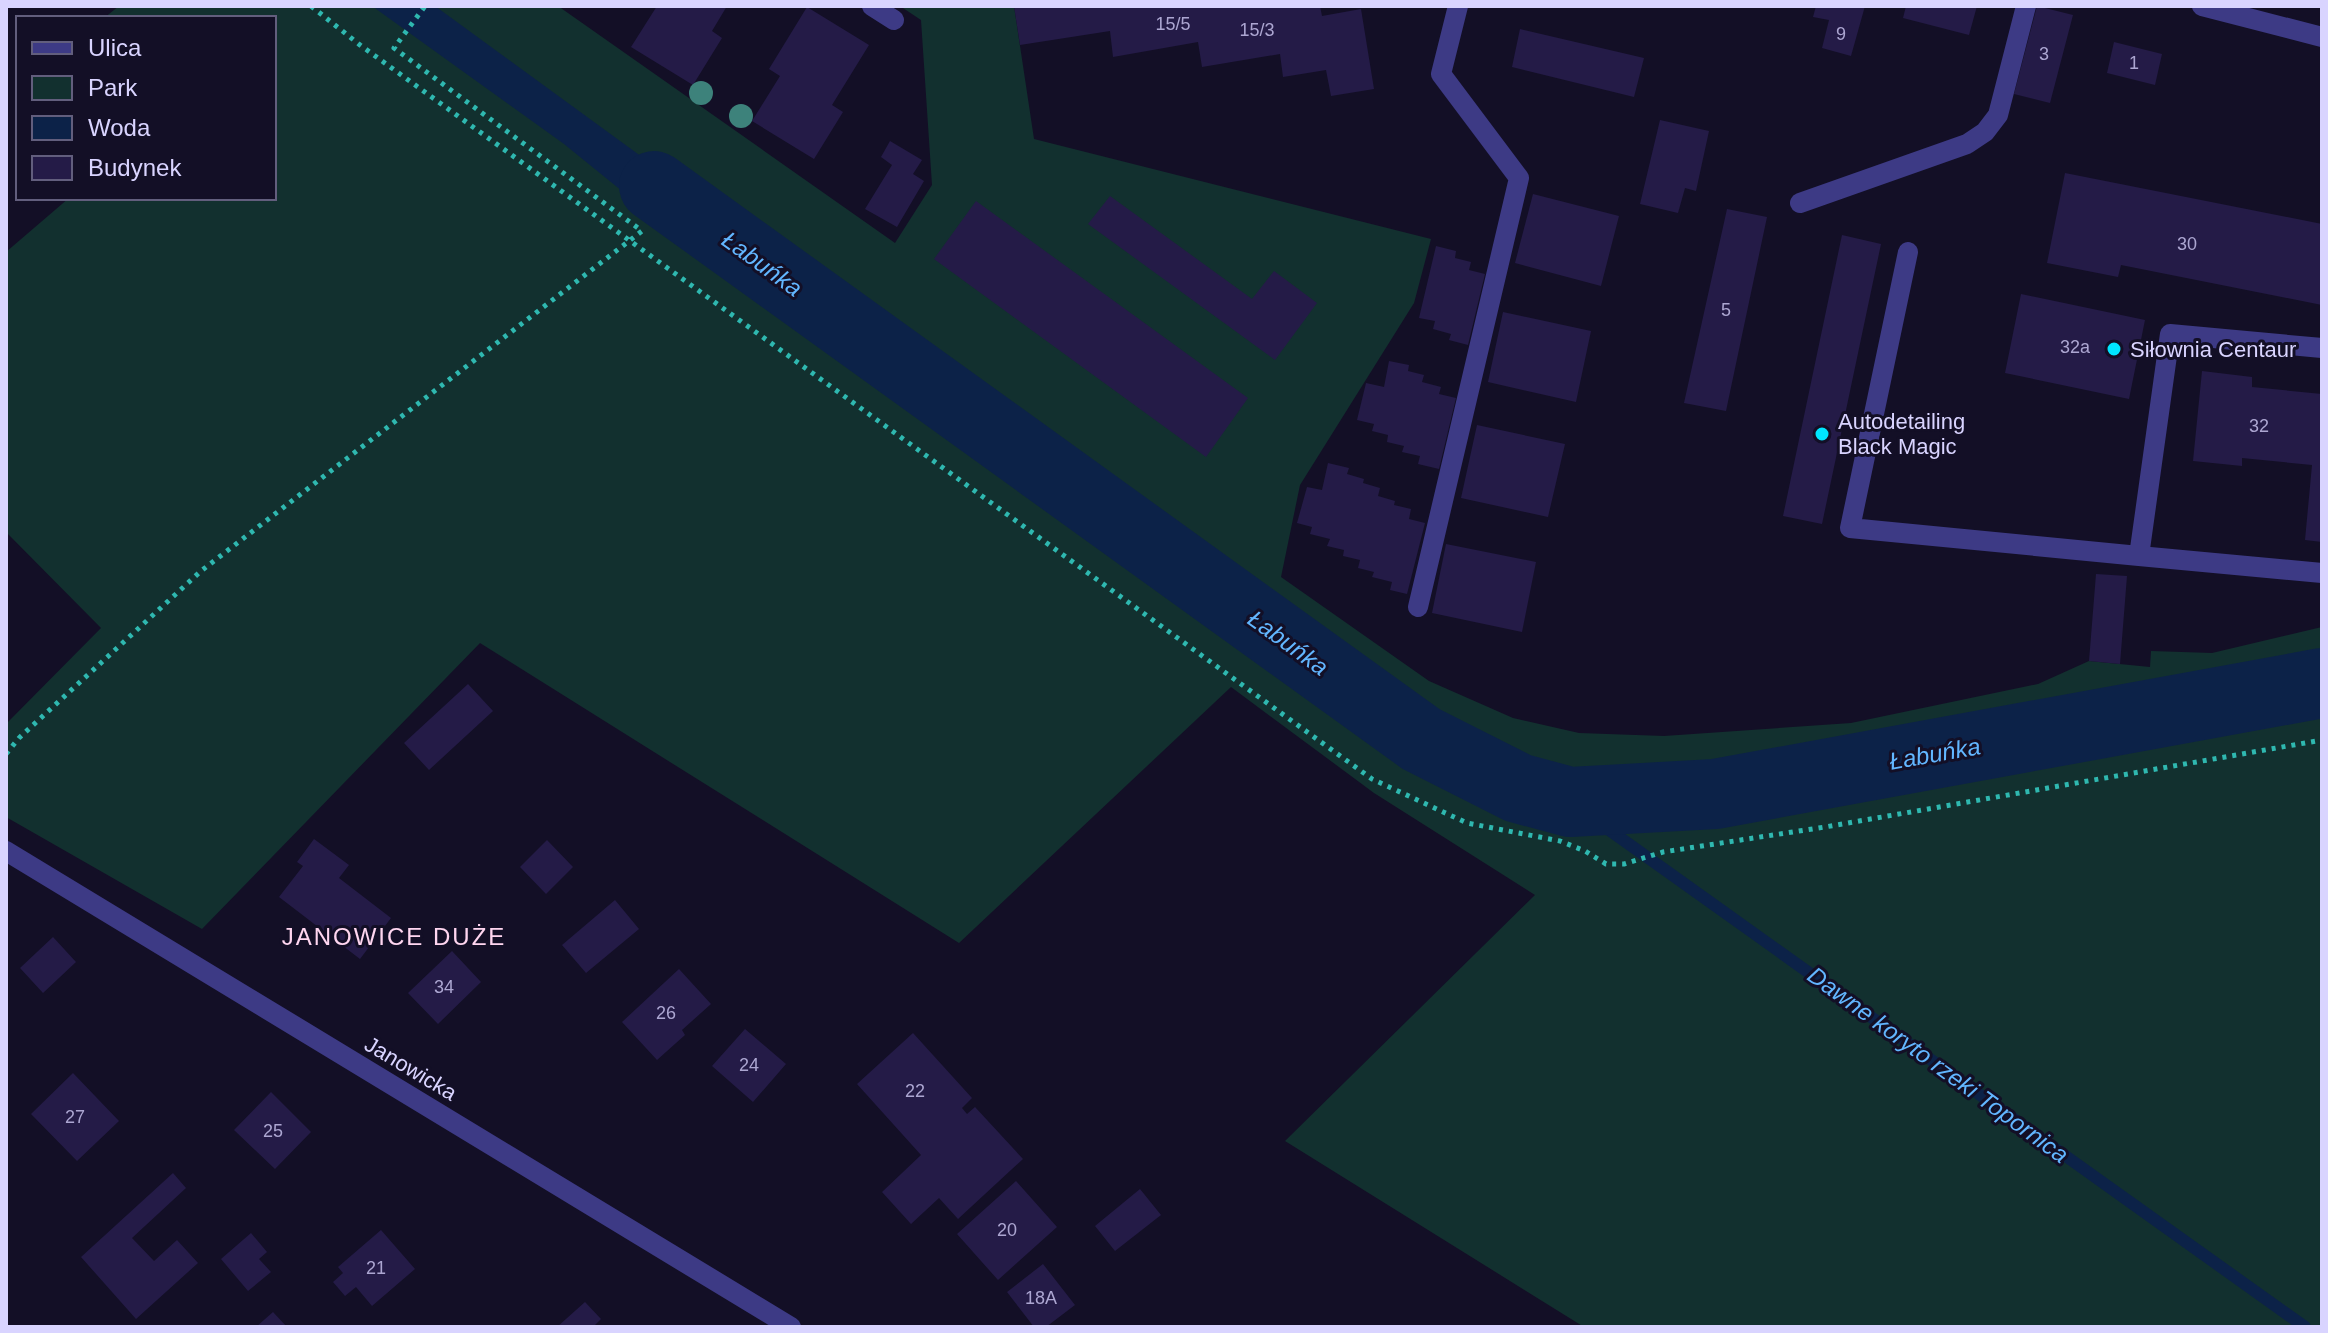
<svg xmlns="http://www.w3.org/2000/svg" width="2328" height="1333" font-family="Arial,sans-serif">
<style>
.green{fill:#12302f}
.water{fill:#0c2248}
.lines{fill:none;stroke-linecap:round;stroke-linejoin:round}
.stream{stroke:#0c2248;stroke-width:12}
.river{stroke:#0c2248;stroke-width:70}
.building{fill:#241b47}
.path{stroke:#2fb8b0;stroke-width:5;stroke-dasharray:4 6;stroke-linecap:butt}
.lane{stroke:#3d3a85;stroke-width:20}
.street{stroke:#3d3a85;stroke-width:20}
.tree{fill:#3d827b}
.poi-dot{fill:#00e5ff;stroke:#130f26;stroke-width:3}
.labels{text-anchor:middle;stroke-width:6;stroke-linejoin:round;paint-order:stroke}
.number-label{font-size:18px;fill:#aca6d1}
.poi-label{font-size:22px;fill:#d9d4ff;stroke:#130f26;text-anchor:start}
.street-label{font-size:22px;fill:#d9d4ff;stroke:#130f26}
.water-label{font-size:24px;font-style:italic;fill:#62b6ff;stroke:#130f26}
.neighbourhood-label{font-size:24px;letter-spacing:2px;fill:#ffd6f0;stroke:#130f26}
</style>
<rect width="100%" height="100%" fill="#130f26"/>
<!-- green -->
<path class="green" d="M119 6H558L895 243 932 185 921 20 900 6H1014L1034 139 1431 239 1414 303 1300 485 1281 577 1429 681 1513 718 1579 733 1664 736 1851 723 2038 684 2089 661 2150 667 2151 651 2212 653 2322 627V1327H1584L1285 1141 1535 895 1374 793 1231 687 959 943 480 643 202 929 6 817V724L101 628 6 532V252L69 198H274V18H104Z"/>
<!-- water -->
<path class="water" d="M372 6H435L653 165 686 178 713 205 741 226 719 260 659 221 564 144Z"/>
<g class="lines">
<!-- stream -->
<path class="stream" d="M1570 802 2305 1327"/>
<!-- river -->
<path class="river" d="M654 186 1421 739 1518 788 1570 802 1715 794 2322 683"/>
</g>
<!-- building -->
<path class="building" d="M657 6H727L712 31 722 38 693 85 631 47Z
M1014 6H1320L1322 16 1361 9 1374 89 1331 96 1326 70 1283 77 1280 54 1202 67 1198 42 1113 57 1110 31 1020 45Z
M1816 6H1865L1851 56 1822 48 1829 20 1813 17Z
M1906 6H1977L1969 35 1903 18Z
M2037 6 2073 15 2050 103 2014 94Z
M807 7 869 45 832 105 843 112 814 159 752 121 780 76 769 69Z
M1520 29 1644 58 1634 97 1512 67Z
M2114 42 2162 54 2155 85 2107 73Z
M1660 120 1709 131 1696 191 1685 188 1678 213 1640 204Z
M890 141 922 160 913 174 924 181 897 227 865 209 892 165 881 157Z
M2065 173 2322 224V305L2121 265 2118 277 2047 263Z
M1533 194 1619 216 1601 286 1515 263Z
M1110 196 1252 299 1274 271 1317 303 1275 360 1088 224Z
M976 201 1248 398 1206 457 934 259Z
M1727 209 1767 217 1726 411 1684 403Z
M1842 235 1881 244 1822 524 1783 516Z
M1436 246 1456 251 1455 258 1471 262 1469 270 1485 274 1468 345 1449 340 1451 334 1433 329 1435 321 1419 318Z
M2021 294 2145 320 2129 399 2005 373Z
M1503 312 1591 331 1576 402 1488 382Z
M1389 361 1409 365 1408 371 1424 375 1422 382 1441 387 1439 394 1456 398 1439 469 1418 464 1420 456 1402 452 1404 446 1387 442 1388 435 1372 431 1374 424 1357 420 1366 383 1384 387Z
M2202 371 2252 377V387L2322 394V542L2305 540 2312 465 2242 458V466L2193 461Z
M1477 425 1565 444 1548 517 1461 498Z
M1328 463 1349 468 1347 474 1364 479 1363 483 1380 488 1378 496 1395 501 1394 505 1411 509 1409 519 1425 523 1407 594 1390 590 1392 582 1372 577 1374 572 1358 568 1360 560 1343 556 1344 550 1327 546 1330 539 1310 534 1312 527 1297 523 1307 487 1322 490Z
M1446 544 1536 562 1522 632 1432 613Z
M2096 574 2127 576 2120 664 2089 661Z
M468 684 493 711 429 770 404 743Z
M314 839 349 865 339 878 391 918 360 959 279 897 303 866 297 862Z
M547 840 573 867 546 894 520 867Z
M615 900 639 929 586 973 562 945Z
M53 937 76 962 43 993 20 968Z
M452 951 481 982 438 1024 408 993Z
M679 969 711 1004 682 1030 685 1035 657 1060 622 1022Z
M745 1029 786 1064 753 1102 712 1066Z
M913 1033 972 1098 962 1108 967 1114 975 1107 1023 1159 958 1219 939 1198 911 1224 882 1192 921 1155 857 1084Z
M73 1073 119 1121 77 1161 31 1114Z
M271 1092 311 1132 275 1169 234 1130Z
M173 1173 186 1188 132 1238 154 1261 177 1240 198 1263 136 1319 81 1257Z
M1016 1181 1057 1227 998 1280 957 1234Z
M1140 1189 1161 1215 1115 1251 1095 1226Z
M381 1230 415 1269 372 1306 356 1287 345 1296 333 1282 343 1273 338 1267Z
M251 1233 267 1252 259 1259 271 1272 248 1291 221 1259Z
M1043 1264 1075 1305 1046 1327H1034L1007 1292Z
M585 1302 601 1319 595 1325 597 1327H557Z
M273 1312 287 1327H256Z"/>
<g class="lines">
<!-- path -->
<path class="path" d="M311 6 360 45 1372 779 1467 823 1560 841 1585 851 1606 864H1624L1663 852 1825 827 2322 740
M6 754 19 738 201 571 642 231 394 48 425 6"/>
<!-- lane -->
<path class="lane" d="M872 6 894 20
M1800 203 1967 144 1985 132 1998 115 2026 6
M1908 252 1850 528 2139 556
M2322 348 2170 334 2139 556 2322 573
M1418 607 1519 178 1441 74 1458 6"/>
<!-- street -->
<path class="street" d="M2202 6 2322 37
M6 851 791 1327"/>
</g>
<!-- trees -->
<g class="tree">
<circle cx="701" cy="93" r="12"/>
<circle cx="741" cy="116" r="12"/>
</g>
<!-- markers -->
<g class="poi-dot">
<circle cx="2114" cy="349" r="8"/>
<circle cx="1822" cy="434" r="8"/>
</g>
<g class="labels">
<!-- number labels -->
<g class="number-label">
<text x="1173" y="30">15/5</text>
<text x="1257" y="36">15/3</text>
<text x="1841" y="40">9</text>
<text x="2044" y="60">3</text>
<text x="2134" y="69">1</text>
<text x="2187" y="250">30</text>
<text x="1726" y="316">5</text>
<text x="2075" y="353">32a</text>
<text x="2259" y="432">32</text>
<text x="444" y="993">34</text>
<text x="666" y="1019">26</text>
<text x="749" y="1071">24</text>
<text x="915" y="1097">22</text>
<text x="75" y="1123">27</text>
<text x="273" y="1137">25</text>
<text x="1007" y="1236">20</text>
<text x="376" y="1274">21</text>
<text x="1041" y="1304">18A</text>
</g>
<!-- poi labels -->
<g class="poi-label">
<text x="2130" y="357">Siłownia Centaur</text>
<text x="1838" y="429">Autodetailing<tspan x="1838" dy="25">Black Magic</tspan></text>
</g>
<!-- street labels -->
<g class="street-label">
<text transform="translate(411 1068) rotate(31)" y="8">Janowicka</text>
</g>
<!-- water labels -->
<g class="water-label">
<text transform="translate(762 264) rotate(36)" y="8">Łabuńka</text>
<text transform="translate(1288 643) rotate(36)" y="8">Łabuńka</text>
<text transform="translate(1935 754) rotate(-10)" y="8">Łabuńka</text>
<text transform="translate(1938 1065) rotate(36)" y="8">Dawne koryto rzeki Topornica</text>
</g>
<!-- neighbourhood labels -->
<g class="neighbourhood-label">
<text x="394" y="945">JANOWICE DUŻE</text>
</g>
</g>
<!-- border -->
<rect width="2328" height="1333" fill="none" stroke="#d9d4ff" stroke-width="16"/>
<!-- legend -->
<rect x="16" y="16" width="260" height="184" fill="#130f26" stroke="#625e7d" stroke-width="2"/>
<rect x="32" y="42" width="40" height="12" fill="#3d3a85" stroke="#625e7d" stroke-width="2"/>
<text x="88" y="56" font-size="24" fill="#d9d4ff">Ulica</text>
<rect x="32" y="76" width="40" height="24" fill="#12302f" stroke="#625e7d" stroke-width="2"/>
<text x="88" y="96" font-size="24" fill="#d9d4ff">Park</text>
<rect x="32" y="116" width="40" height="24" fill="#0c2248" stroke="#625e7d" stroke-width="2"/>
<text x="88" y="136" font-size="24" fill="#d9d4ff">Woda</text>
<rect x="32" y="156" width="40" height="24" fill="#241b47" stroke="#625e7d" stroke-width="2"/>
<text x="88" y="176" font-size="24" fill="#d9d4ff">Budynek</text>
</svg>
